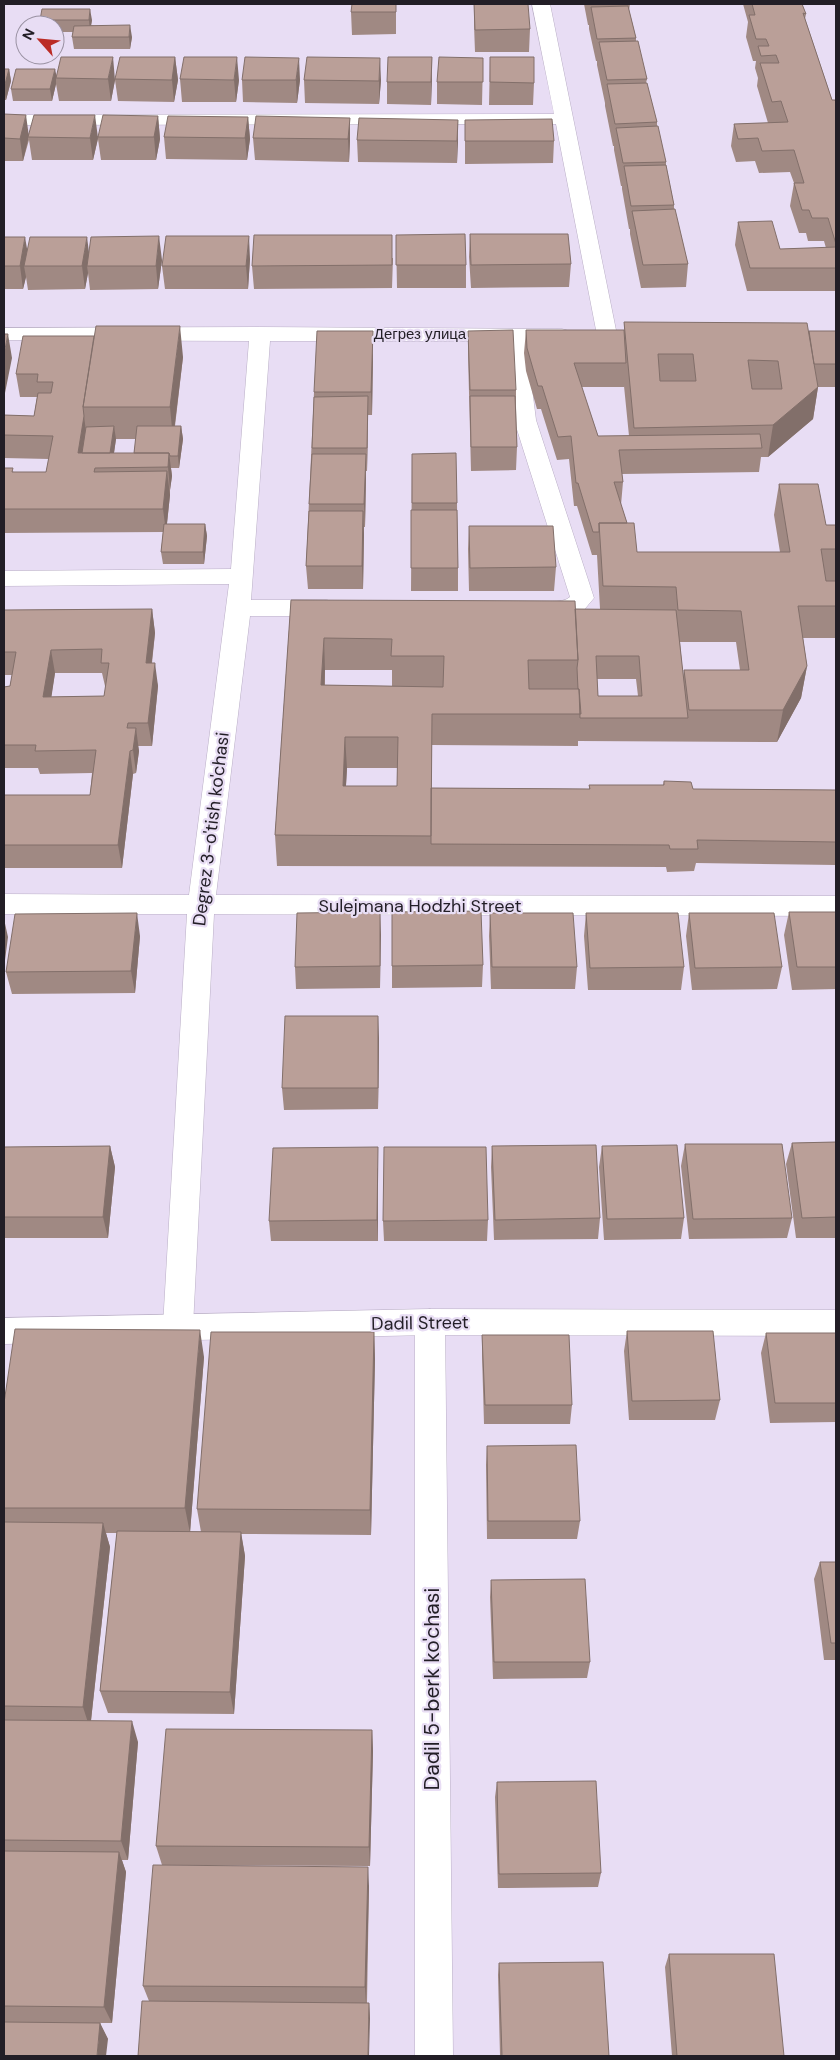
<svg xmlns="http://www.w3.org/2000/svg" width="840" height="2060" font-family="'DM Sans',sans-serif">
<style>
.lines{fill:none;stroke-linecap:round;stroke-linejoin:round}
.minor-casing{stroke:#baafc6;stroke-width:1}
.tertiary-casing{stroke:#baafc6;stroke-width:1}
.minor{fill:#fff;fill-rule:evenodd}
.tertiary{fill:#fff;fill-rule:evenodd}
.wall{fill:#a08983;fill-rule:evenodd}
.shaded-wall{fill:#826f6a}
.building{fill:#ba9f98;stroke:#826f6a;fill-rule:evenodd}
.labels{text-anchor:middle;stroke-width:4.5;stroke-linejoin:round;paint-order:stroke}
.far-street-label{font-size:15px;fill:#221e26;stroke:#e8ddf4}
.street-label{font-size:18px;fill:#221e26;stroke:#e8ddf4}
.near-street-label{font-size:21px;fill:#221e26;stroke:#e8ddf4}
</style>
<rect width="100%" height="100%" fill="#e8ddf4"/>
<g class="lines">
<defs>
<path id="minor" d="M532 4H550L617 335 614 339 607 341 600 339 597 335 556 124 4 125V115L554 114Z
M260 327 562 329 569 331 572 335 569 339 562 341H526L536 420 594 598 583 611C566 616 547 618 530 613L526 608 530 603C541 599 561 605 570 597L514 420 505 341H270L251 600H327L335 603 339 608 335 613 327 616H250L216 895 836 896V916L214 914 193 1326 189 1335 178 1339 167 1335 163 1326 187 914H4V894L189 895 229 584 4 586V571L231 569 249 341 4 340V328Z
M430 1309 441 1313 445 1322 453 2056H415V1322L419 1313Z"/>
<path id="tertiary" d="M430 1309 836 1310V1336L430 1335 4 1344V1318Z"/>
</defs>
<!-- minor casing -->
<use href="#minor" class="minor-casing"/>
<!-- tertiary casing -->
<use href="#tertiary" class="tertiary-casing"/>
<!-- minor -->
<use href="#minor" class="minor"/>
<!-- tertiary -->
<use href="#tertiary" class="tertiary"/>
</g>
<!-- wall -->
<path class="wall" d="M396 4V34L352 35 351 12Z
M474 4 530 29 529 52H475L474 25Z
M584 4H630L629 10 636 38V41L647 79 646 83 657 122V126L666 162V165L674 205V209L688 264 686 287 641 288 630 234V229H629L622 189V186H621L614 150V146H613L605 106V103L597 65V61H596L589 29V25H588Z
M743 4H802L806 14 805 19 832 100 836 103V291H747L735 245 738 222 780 249 826 248 824 241H808L806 233H799L790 206 794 183 790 172 759 173 755 161 736 162 731 146 734 124 768 123 757 86 758 78 755 68 756 61H753L746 37 748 22Z
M40 20H92L91 25 132 37 130 49H74L72 37 73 32H55V25H40Z
M175 57 178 80 174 102 118 101 115 80 111 101H59L56 84 52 101H13L11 89 56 76 115 79Z
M432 57 431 105 387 104V82Z
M490 57 534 83 533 105H489Z
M483 58 482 105 437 104V82Z
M4 69H9L11 81 6 100H4Z
M180 79 239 80 236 102H182Z
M242 80H300L297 103 243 102Z
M304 80H381L379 104 305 103Z
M4 114 29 134 98 136 158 116 160 139 156 160H101L98 139 93 160H32L29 140 23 161H4Z
M248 117 250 139 247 160 166 159 164 137Z
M350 118V140L349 162 255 160 253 138Z
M458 120 457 163 358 162 357 140Z
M465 120 554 141 553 163 465 164Z
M470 234 571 264 569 287 471 288 469 257Z
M396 235 466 265V288H397Z
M4 237 27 249 89 253 162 260 158 289 90 290 88 273 85 289 28 290 26 277 23 289H4Z
M393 258 392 288 254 289 252 266Z
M250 259 248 289H165L162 266Z
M624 322 809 331H836V387H818L813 419 768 457H761L759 472 622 474 623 482 621 505 637 552H780L774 515 779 484 826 525H836V638H803L807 666 801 698 777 742 578 741V746L432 745 431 788 589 789V785H663L664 781 693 789 836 790V865L696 863 694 871 667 872 666 867 277 866 275 835 291 600 575 609H600L597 555H592L577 506H574L569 459 557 460 541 409H537L526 371 524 353 526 330H624ZM624 386 629 436H598L581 387H624ZM680 642H736L740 670H684L683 677ZM325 670H392V686L325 685ZM597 679H636L638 696H598ZM347 768H398L397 786H346Z
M468 331 516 390V406L517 447 516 470 471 471 468 354Z
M373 354 372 415H368L367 471H366L365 527H364L363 589H308L306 566 314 392Z
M183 357 175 426H181L183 439 179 468H171L172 476 170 490V495L167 524H205L207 536 204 564H163L161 552 163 532 4 533V468L14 472H46L49 459 4 458V415L34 416 37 397H20L16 374ZM116 439H136L134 453H114Z
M412 454 457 503 458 568V591H411Z
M469 526 556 567 554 591H469L468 549Z
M152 609 155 633 152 663 158 686 152 746H138L139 751 136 773 133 774 122 868H4V795H90L92 773 40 774 38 768H4V687L10 686 12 675H4V610ZM55 673H102L105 686H106L104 696 51 697Z
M380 912V988L296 989 295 967Z
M392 912 483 965 482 987 392 988Z
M789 912H836V989L792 990 784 935Z
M490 913 577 967 575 989H491L489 936Z
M586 913 684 967 681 990H588L584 936Z
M689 913 782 967 777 989 692 990 686 936Z
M140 936 135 993 12 994 6 972Z
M379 1038 378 1109 284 1110 282 1088Z
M836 1142V1238H796L786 1164 792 1143Z
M685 1144 792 1218 787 1238 689 1239 681 1166Z
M110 1146 115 1167 108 1238H4V1147Z
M492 1146 600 1218 598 1239 494 1240 491 1167Z
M602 1146 684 1218 681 1239 604 1240 599 1167Z
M378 1168V1241H271L269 1221Z
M488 1220 487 1241H384L383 1221Z
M627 1331 720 1400 715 1420H629L624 1351Z
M374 1332 375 1359 371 1535 241 1534 245 1556 234 1714 108 1713 100 1691 117 1533H106L110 1547 91 1721 138 1742 128 1860H122L126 1872 112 2023H100L108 2039 4 2056V1403L204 1357 190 1532H201L197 1509Z
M766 1333H836V1422L770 1423 761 1353Z
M482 1335 572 1405 570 1424H484L482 1355Z
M487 1446 580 1521 577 1539H487L486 1465Z
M820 1562H836V1660H824L814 1579Z
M491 1580 590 1662 587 1678 493 1679 490 1597Z
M372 1730 373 1751 370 1866 162 1865 156 1846Z
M497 1782 601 1873 598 1887 498 1888 495 1797Z
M369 1886 367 2003H369L370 2019 149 2001 143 1986Z
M669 1954 784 2056H672L665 1967Z
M499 1963 609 2056H500L498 1975Z"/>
<!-- shaded-wall -->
<path class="shaded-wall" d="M90 9 92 20 90 32 89 20Z
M130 25 132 37 130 49 129 37Z
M113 57 115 80 111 101 108 79Z
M175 57 178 80 174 102 172 80Z
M237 57 239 80 236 102 234 80Z
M432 57V80L431 105V82Z
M299 58 300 80 297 103 296 80Z
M380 58 381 80 379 104V81Z
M9 69 11 81 6 100 4 88Z
M55 69 57 78H56V84L52 101 50 89Z
M26 115 29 137H28V140L23 161 20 139Z
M95 115 98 138 93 160 90 138Z
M158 116 160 139 156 160 154 137Z
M248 117 250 139 247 160 245 138Z
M350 118V140L349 162 348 139Z
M458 120V142L457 163V141Z
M159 236 162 260 158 289 156 266Z
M249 236 250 259 248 289 246 266Z
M25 237 29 260 24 266 26 277 23 289 20 266Z
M87 237 90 260 87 266 88 273 85 289 82 266Z
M180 326 183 357 173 439 170 407Z
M373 331V354L372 415 371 392Z
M8 334 12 358 5 393 4 388V354Z
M818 387 813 419 768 457 773 425Z
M368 396V420L367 471V448Z
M84 416 87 439 84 464 78 453Z
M114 426 116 439 112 466 110 453Z
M181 426 183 439 179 468 178 456Z
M169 453 172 476 170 490 168 467Z
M366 454V477L365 527 364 504Z
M167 471 170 495 166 532 163 509Z
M363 511 364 534 363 589 362 566Z
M205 524 207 536 204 564 203 552Z
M152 609 155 633 149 686 146 663Z
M324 638 325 670 323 716 321 685Z
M51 650 55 673 48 720 43 697Z
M155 663 158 686 152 746 148 723Z
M807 666 801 698 777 742 783 710Z
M136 728 139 751 136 773 133 750Z
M345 737 347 768 344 817 343 786Z
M130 751 133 774 122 868 118 845Z
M380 912 381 935 380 988Z
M137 913 140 936 135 993 131 971Z
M4 919 8 937 4 968Z
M378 1016 379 1038 378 1109Z
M110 1146 115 1167 108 1238 103 1217Z
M378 1147V1241L377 1220Z
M200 1330 204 1357 190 1533 185 1508Z
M374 1332 375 1359 371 1535 370 1510Z
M103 1523 110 1547 90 1729 83 1707Z
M241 1532 245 1556 234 1714 230 1692Z
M132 1721 138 1742 128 1860 121 1841Z
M372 1730 373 1751 370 1866 369 1847Z
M119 1852 126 1872 112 2023 104 2007Z
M368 1867 369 1886 366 2004 365 1987Z
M369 2003 370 2019 369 2056H368Z
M100 2023 108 2039 106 2056H97Z"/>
<!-- building -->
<path class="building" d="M352 4H396V12H351Z
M474 4H528L530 29 475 30Z
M752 4H802L806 14 803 13 832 100H835L836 103V244L828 218H812L809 210H802L794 183H804L794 150 762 151 758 138 738 139 734 124 788 122 781 101 772 102 760 63H779L776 55 761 56 758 46H769L766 39H756L749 15H755Z
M628 6 636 38 597 39 591 7Z
M42 9H90L89 20H40Z
M130 25 129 37H72L74 26Z
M638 41 647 79 607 80 599 42Z
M61 57H113L108 79 56 78Z
M120 57H175L172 80 115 79Z
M184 57H237L234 80 180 79Z
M245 57 299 58 296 80H242Z
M307 57 380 58 379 81 304 80Z
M388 57H432L431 82H387Z
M439 57 483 58V82H437Z
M490 57H534V83L490 82Z
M4 69H9L4 88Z
M16 69H55L50 89H11Z
M647 83 657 122 615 124 607 84Z
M4 114 26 115 20 139 4 138Z
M34 115H95L90 138 28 137Z
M103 115 158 116 154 137H98Z
M168 116 248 117 245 138 164 137Z
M256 116 350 118 348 139 253 138Z
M359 118 458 120 457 141 357 140Z
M552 119 554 141H465V120Z
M658 126 666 162 623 163 616 128Z
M666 165 674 205 631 206 624 166Z
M675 209 688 264 643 265 632 211Z
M772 221 780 249 836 247V268H750L738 222Z
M465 234 466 265H396V235Z
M470 234H568L571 264 471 265Z
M254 235H392V265L252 266Z
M159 236 156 266H87L91 237Z
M166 236H249L246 266H162Z
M4 237H25L20 266H4Z
M30 237H87L82 266H24Z
M624 322 807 323 818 387 773 425 634 428ZM658 354H693L696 381H660ZM748 360 778 361 782 389H752Z
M96 326H180L170 407H83Z
M513 330 516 390H470L468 331Z
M526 330H624L626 363H574L598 436 760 434 762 448 619 450 623 482H614L627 523H599V532H593L578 483H576L571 436 558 437 542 386H538L527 348Z
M317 331H373L371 392H314Z
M809 331H836V364H814Z
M4 334H8L4 354Z
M23 336H94L83 407 84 416 78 453H169L168 467 95 468 94 472 167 471 163 509H4V468H13L12 472H46L53 436 4 435V415L34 416 38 393H51L53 382H37L38 374H16Z
M368 396 367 448H312L314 397Z
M470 396H515L517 447H471Z
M114 426 110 453H82L86 427Z
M137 426H181L178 456H170L169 453H134Z
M456 453 457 503H412V454Z
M312 454H366L364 504H309Z
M779 484H818L826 525H836V549H821L826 581H836V606H798L807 666 783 710H689L684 670H749L741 611 678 610 676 587 603 586 599 523H634L637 552H790Z
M411 510H457L458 568H411Z
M309 511H363L362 566H306Z
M164 524H205L203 552H161Z
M469 526H553L556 567 470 568Z
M291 600 575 601 578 660H528L529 689H579L581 714H432L431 836 275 835ZM324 638 392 639 391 656H444L443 687 321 685ZM345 737H398L397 786H343Z
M152 609 146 663H155L148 723H128L127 728H136L133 750 130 751 118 845H4V795H90L96 750 35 751 36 745H4V687L10 686 16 652H4V610ZM102 649 101 663H109L104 696 43 697 51 650Z
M575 609 676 610 688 718H580L579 689H578L577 668 578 660ZM596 656H639L642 696H598Z
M664 781 691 782 693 789 836 790V842L697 840 698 849H670L669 845 431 844V788L590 789 589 785H664Z
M481 911 483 965 392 966V912Z
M380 912V966L295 967 297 913Z
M789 912H836V967H797Z
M137 913 131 971 6 972 15 914Z
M490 913H573L577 967H492Z
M586 913H678L684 967 590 968Z
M689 913H774L782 967 695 968Z
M285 1016H378V1088H282Z
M836 1142V1217L802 1218 792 1143Z
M685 1144H782L792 1218 693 1219Z
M596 1145 600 1218 495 1220 492 1146Z
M677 1145 684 1218 607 1219 602 1146Z
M110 1146 103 1217H4V1147Z
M378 1147 377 1220 269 1221 273 1148Z
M384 1147H486L488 1220 383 1221Z
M15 1329 200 1330 185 1508H4V1403Z
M627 1331H713L720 1400 632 1401Z
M211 1332H374L370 1510 197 1509Z
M766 1333H836V1403H775Z
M482 1335H569L572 1405H485Z
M576 1445 580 1521H488L487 1446Z
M4 1522 103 1523 83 1707 4 1706Z
M117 1531 241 1532 230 1692 100 1691Z
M820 1562H836V1643H831Z
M585 1579 590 1662H494L491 1580Z
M4 1720 132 1721 121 1841 4 1840Z
M166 1729 372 1730 369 1847 156 1846Z
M596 1781 601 1873 499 1874 497 1782Z
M4 1851 119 1852 104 2007 4 2006Z
M153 1865 368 1867 365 1987 143 1986Z
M669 1954H774L784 2056H677Z
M603 1962 609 2056H502L499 1963Z
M142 2001 369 2003 368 2056H138Z
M4 2022 100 2023 97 2056H4Z"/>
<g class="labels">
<!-- far-street labels -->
<g class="far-street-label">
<text x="420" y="339">Дегрез улица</text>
</g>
<!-- street labels -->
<g class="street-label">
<text transform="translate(211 829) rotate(-83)" y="6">Degrez 3-o'tish ko'chasi</text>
<text x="420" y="912">Sulejmana Hodzhi Street</text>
<text transform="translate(420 1323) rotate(-1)" y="6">Dadil Street</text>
</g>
<!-- near-street labels -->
<g class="near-street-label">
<text transform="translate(432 1689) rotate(-90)" y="7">Dadil 5-berk ko'chasi</text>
</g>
</g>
<!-- border -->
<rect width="840" height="2060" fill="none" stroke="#221e26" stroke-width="10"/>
<!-- north arrow -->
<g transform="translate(40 40) rotate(297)"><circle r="24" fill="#e8ddf4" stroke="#9991a2"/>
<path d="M0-4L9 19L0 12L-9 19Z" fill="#bb2c26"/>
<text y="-8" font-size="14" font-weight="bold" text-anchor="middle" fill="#221e26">N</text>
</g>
</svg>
